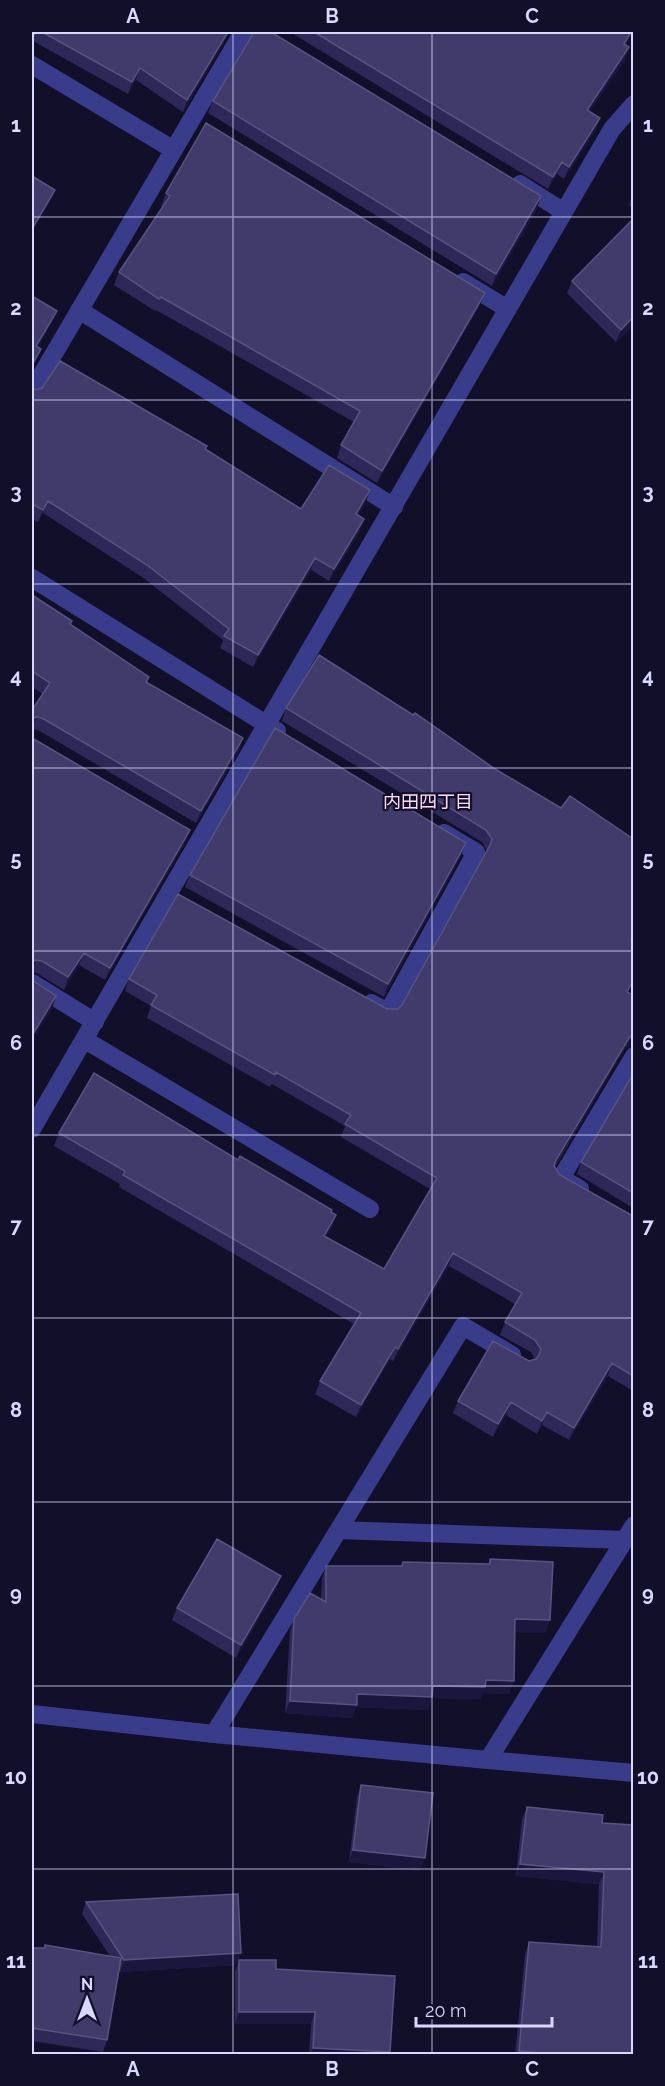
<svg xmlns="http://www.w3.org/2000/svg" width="665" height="2086" font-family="Raleway,'Noto Sans JP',sans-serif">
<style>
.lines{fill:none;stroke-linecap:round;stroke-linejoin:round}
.street{stroke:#393c8a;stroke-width:18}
.wall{fill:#2e2858}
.shaded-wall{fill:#1b163e}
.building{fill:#403b6a;stroke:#585481;stroke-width:1.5}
.grid{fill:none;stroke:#d9d8ff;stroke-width:1.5;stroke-opacity:0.55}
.labels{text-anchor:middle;stroke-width:4.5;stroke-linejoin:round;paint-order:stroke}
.neighbourhood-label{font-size:18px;fill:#ffdaf4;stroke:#120f2a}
.neatline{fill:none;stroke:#d9d8ff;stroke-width:2}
.grid-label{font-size:20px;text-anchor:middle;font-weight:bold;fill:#d9d8ff}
</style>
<rect width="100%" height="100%" fill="#120f2a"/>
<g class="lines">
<!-- street -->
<path class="street" d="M32 65 174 150
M520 184 564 212
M463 282 508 309
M79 310 394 507
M32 391 243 32
M32 578 277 731
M32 983 95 1022
M371 1003 388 1012 476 852 444 833
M85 1040 370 1209
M32 1129 612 129 634 104
M580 1189 561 1178 634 1056
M634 1525 488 1760 634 1773
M339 1530 625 1540
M32 1714 214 1734 488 1760
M214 1734 463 1326 512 1355"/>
</g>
<!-- wall -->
<path class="wall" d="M32 32H230L183 112 136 80 128 94 33 41 32 44Z
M253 32H271L537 209 492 286 208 113 213 101Z
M290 32H633L626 45 625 60 589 112 600 118 595 131 564 179 557 174 548 189Z
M633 192V209L629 205Z
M166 193 480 305 377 483 337 458 341 445 354 422 156 310 155 311 114 285 119 272 163 207 161 206Z
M572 281 633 325 616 342 567 293Z
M32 387 36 390 207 446 206 450 301 509 366 502 358 515 360 531 329 581 311 570 253 667 220 648 223 640 142 577 43 513 38 522 32 519Z
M32 595 72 621 71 625 149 677 147 683 243 738 239 751 196 823 38 730 32 729V710L43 694 32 687Z
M319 655 633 938 632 941 624 1050 555 1167 560 1175 633 1216V1391L608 1376 569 1440 542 1425 537 1434 506 1415 493 1437 453 1413 458 1401 529 1361 535 1359 531 1352 500 1335 505 1322 515 1304 449 1266 393 1361 390 1359 356 1417 315 1394 320 1381 354 1324 119 1187 120 1184 54 1146 59 1133 238 1160 336 1215 332 1227 326 1237 384 1269 430 1189 341 1137 345 1126 272 1084 270 1087 147 1018 151 1006 125 991 129 979 387 1009H398L402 1005 487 851 482 842 282 721 286 708Z
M32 738 185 843 105 980 79 965 64 990 37 973 32 972Z
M466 843 461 856 384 997 185 887 190 875Z
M633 1074V1208L577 1174 581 1162Z
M490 1559 550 1620 545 1633 514 1632 509 1694 483 1693 480 1699 432 1698 428 1710 356 1707 352 1718 285 1713 290 1631 294 1619 321 1599 322 1579 326 1566H401L403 1562 488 1564Z
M276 1589 236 1658 172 1620 177 1608Z
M361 1785 420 1871 349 1862 357 1797Z
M527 1807 602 1823 633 2055H515L525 1954 529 1942 597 1947 599 1884 516 1876 522 1819Z
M86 1902 241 1953 236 1965 120 1972 119 1970 107 2040 103 2052 32 2041V1948H44L45 1945 110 1956 82 1914Z
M239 1960 276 1969 390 2052V2055H309L311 2024H235V1971Z"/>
<!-- shaded-wall -->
<path class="shaded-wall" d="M36 32 32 44V39Z
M228 32H230L183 112 187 100Z
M631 32H633L620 56 624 44Z
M629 47 625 60 582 122 587 110Z
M140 68 136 80 128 94 132 82Z
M600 118 595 131 564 179 569 167Z
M562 162 557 174 548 189 553 177Z
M55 190 50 202 32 233V229Z
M541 196 537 209 492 286 496 274Z
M485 293 480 305 377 483 382 471Z
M57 311 52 323 32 358 36 346Z
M633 317V325L616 342 621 330Z
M41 349 36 362 32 370V365Z
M370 490 366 502 351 526 356 514Z
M48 501 43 513 38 522 43 510Z
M364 519 360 531 329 581 334 569Z
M315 558 311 570 253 667 258 655Z
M36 717 32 729V719Z
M243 738 239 751 196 823 201 811Z
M190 830 185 843 105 980 110 968Z
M466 843 461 856 384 997 388 984Z
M84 953 79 965 64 990 68 977Z
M36 960 32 972V962Z
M633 981V985L623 1004 627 992Z
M56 996 52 1009 32 1041 33 1034Z
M633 1035V1045L624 1050 551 1172 556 1160 629 1038Z
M336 1215 332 1227 319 1248 324 1236Z
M453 1253 449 1266 393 1361 398 1349Z
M395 1347 390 1359 356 1417 361 1405Z
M612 1363 608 1376 569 1440 574 1428Z
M511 1402 506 1415 493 1437 498 1424Z
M547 1412 542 1425 537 1434 542 1421Z
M281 1576 276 1589 236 1658 241 1645Z
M515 1619 550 1620 545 1633 510 1632Z
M486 1680 514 1681 509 1694 483 1693 480 1699 432 1698 428 1710 356 1707 352 1718 285 1713 290 1701Z
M353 1850 425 1858 420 1871 349 1862Z
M520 1864 604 1872 599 1884 516 1876Z
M241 1953 236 1965 120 1972 124 1960Z
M239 2012H315L311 2024H235Z
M313 2048 390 2052V2055H311Z
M519 2051 563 2055H518Z"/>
<!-- building -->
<path class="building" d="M32 32H36L32 39Z
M42 32H228L187 100 140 68 132 82Z
M254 32H271L541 196 496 274 213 101Z
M314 32H631L624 44 629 47 587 110 600 118 569 167 562 162 553 177Z
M206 123 485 293 382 471 341 445 360 411 161 297 159 299 119 272 170 196 166 193Z
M32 176 55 190 32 229Z
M633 219V317L621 330 572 281Z
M32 296 57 311 36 346 41 349 32 365Z
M60 361 207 446 205 449 301 509 329 465 370 490 356 514 364 519 334 569 315 558 258 655 224 636 229 629 147 565 48 501 43 510 32 504V387L36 390 42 388Z
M32 595 72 621 70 624 149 677 146 682 243 738 201 811 42 718 36 717 32 719V710L50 683 32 671Z
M319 655 413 715 415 713 495 769 561 808 570 796 632 838 633 836V934L631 940 633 941V981L627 992 633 995V1035L629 1038 556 1160 554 1166 560 1175 633 1216V1376L612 1363 574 1428 547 1412 542 1421 511 1402 498 1424 458 1401 493 1341 529 1361 536 1359 539 1355 541 1349 535 1340 505 1322 522 1293 453 1253 398 1349 395 1347 361 1405 320 1381 361 1313 123 1175 125 1171 59 1133 94 1073 238 1160 240 1156 332 1210 331 1212 336 1215 324 1236 384 1269 437 1178 345 1124 351 1115 276 1072 275 1075 151 1005 157 995 129 979 178 894 387 1009H398L402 1005 490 845 492 839 486 830 286 708Z
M275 728 466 843 388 984 190 875Z
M32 738 190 830 110 968 84 953 68 977 42 961 36 960 32 962Z
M32 980 56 996 33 1034 32 1033Z
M633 1074V1193L581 1162Z
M217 1539 281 1576 241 1645 177 1608Z
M490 1559 553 1562 550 1620 515 1619 514 1681 486 1680 485 1687 433 1686 432 1697 357 1694V1705L290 1701 294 1619 310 1593 326 1602V1566H402L403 1562 490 1564Z
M361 1785 433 1793 425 1858 353 1850Z
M527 1807 603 1815 602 1823 633 1825V2055H563L519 2051 529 1942 601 1947 604 1872 520 1864Z
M238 1894 241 1953 124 1960 86 1902Z
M45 1945 121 1958 107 2040 32 2028V1948H45Z
M239 1960H276V1969L395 1976 390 2052 313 2048 315 2012H239Z"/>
<!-- grid -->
<path class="grid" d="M233 32V2054M432 32V2054M32 217H634M32 400H634M32 584H634M32 768H634M32 951H634M32 1135H634M32 1318H634M32 1502H634M32 1686H634M32 1869H634"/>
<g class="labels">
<!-- neighbourhood labels -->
<g class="neighbourhood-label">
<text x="428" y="808">内田四丁目</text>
</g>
</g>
<!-- border -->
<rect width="665" height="2086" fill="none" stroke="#120f2a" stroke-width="66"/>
<!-- north arrow -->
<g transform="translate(87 1999)" stroke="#120f2a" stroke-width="4.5" paint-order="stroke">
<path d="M0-4.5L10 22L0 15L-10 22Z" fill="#d9d8ff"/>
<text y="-9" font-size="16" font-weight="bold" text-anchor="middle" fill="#d9d8ff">N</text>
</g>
<!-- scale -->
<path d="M416 2017v9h136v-9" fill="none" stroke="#d9d8ff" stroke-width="3"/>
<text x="425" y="2017" font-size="18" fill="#d9d8ff" stroke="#120f2a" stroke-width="4.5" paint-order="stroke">20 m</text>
<rect x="33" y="33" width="599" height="2020" class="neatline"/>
<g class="grid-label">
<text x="133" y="23">A</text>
<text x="332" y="23">B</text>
<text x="532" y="23">C</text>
<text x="16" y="132">1</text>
<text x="648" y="132">1</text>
<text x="16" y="315">2</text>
<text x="648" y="315">2</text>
<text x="16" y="499">3</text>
<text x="648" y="499">3</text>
<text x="16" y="683">4</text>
<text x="648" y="683">4</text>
<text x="16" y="866">5</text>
<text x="648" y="866">5</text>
<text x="16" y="1050">6</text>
<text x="648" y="1050">6</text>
<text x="16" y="1233">7</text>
<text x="648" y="1233">7</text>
<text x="16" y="1417">8</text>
<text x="648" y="1417">8</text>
<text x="16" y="1601">9</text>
<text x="648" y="1601">9</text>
<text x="16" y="1784">10</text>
<text x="648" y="1784">10</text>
<text x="16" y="1968">11</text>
<text x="648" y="1968">11</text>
<text x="133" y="2076">A</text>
<text x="332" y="2076">B</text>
<text x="532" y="2076">C</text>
</g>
</svg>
